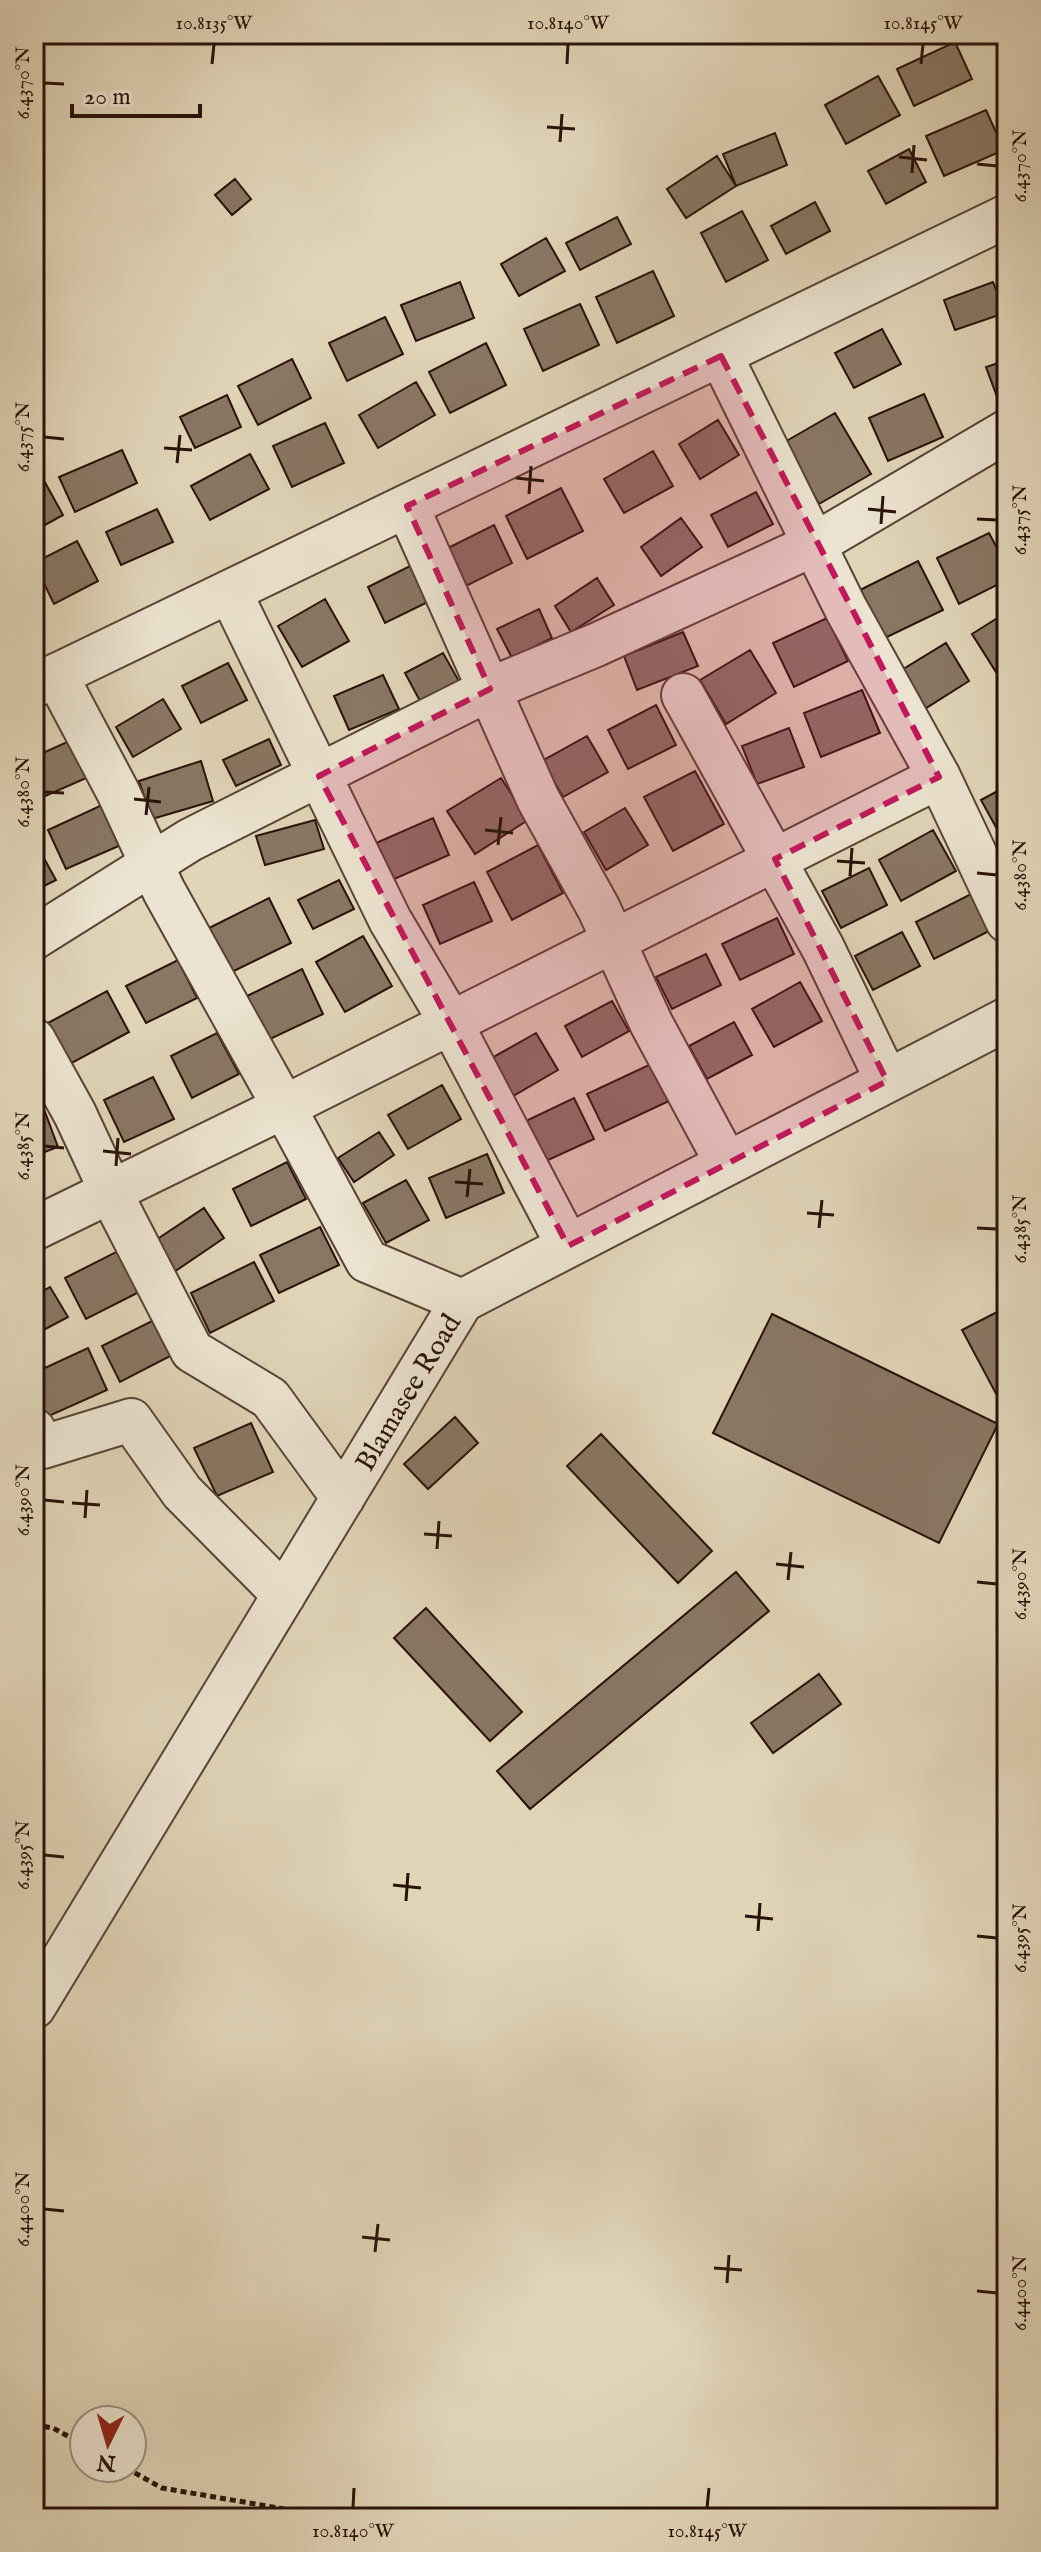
<svg xmlns="http://www.w3.org/2000/svg" width="1041" height="2552" font-family="'IM FELL English',serif">
<style>
.building{fill:#897764;stroke:#291209;stroke-width:2}
.lines{fill:none;stroke-linecap:round;stroke-linejoin:round}
.minor-casing{stroke:#574335;stroke-width:46}
.path{stroke:#291209;stroke-width:5;stroke-dasharray:6 4;stroke-linecap:butt}
.minor{stroke:#ece4d1;stroke-width:42}
.marked{fill:#c2185b;fill-opacity:0.2;stroke:#c2185b;stroke-width:6;stroke-dasharray:16 10;stroke-linejoin:round}
.ticks{fill:none;stroke:#291209;stroke-width:3}
.labels{text-anchor:middle;stroke-width:8;stroke-linejoin:round;paint-order:stroke}
.street-label{font-size:28px;fill:#291209;stroke:#ece4d1}
.neatline{fill:none;stroke:#291209;stroke-width:3}
.ticks-label{font-size:20px;text-anchor:middle;fill:#291209}
</style>
<rect width="100%" height="100%" fill="#e1d5b8"/>
<filter id="stains"><feTurbulence type="fractalNoise" baseFrequency=".0025" numOctaves="4"/><feColorMatrix values="0 0 0 0 .2 0 0 0 0 .09 0 0 0 0 .02 0 0 0 .5 -.17"/></filter>
<radialGradient id="worn" r=".72"><stop offset=".6" stop-color="#630" stop-opacity="0"/><stop offset="1" stop-color="#630" stop-opacity=".3"/></radialGradient>
<!-- building -->
<path class="building" d="M991 34H1007V59L1004 60Z
M955 42 972 79 914 106 897 69Z
M878 76 900 115 846 144 825 105Z
M986 110 1004 150 944 176 926 136Z
M775 133 787 165 736 186 723 154Z
M909 149 926 182 886 204 868 171Z
M717 156 736 186 686 218 667 189Z
M235 179 251 199 232 215 215 195Z
M815 202 830 231 786 254 771 226Z
M742 211 768 260 726 282 701 233Z
M617 217 631 244 580 270 566 243Z
M546 238 565 271 519 296 501 264Z
M653 271 674 316 617 343 596 297Z
M460 282 474 318 416 341 401 305Z
M993 282 1005 313 955 330 944 300Z
M580 304 599 345 543 371 524 329Z
M385 317 403 354 347 381 329 343Z
M882 329 901 364 854 388 835 353Z
M486 343 506 385 450 413 429 372Z
M292 359 311 398 258 425 238 386Z
M1007 360V399L999 402 986 367Z
M416 382 435 415 378 448 359 415Z
M924 394 943 437 888 461 869 418Z
M227 395 241 427 195 448 180 417Z
M835 413 871 474 819 504 783 443Z
M718 420 739 455 700 479 679 444Z
M325 423 344 463 292 487 273 446Z
M122 450 137 483 75 512 59 477Z
M653 451 673 486 624 513 604 479Z
M250 454 269 489 210 520 191 486Z
M42 477 63 515 34 531V482Z
M561 488 583 531 527 559 506 516Z
M756 492 773 524 728 547 711 515Z
M157 509 173 542 121 565 106 532Z
M681 518 702 547 661 576 641 547Z
M494 525 512 563 466 586 448 548Z
M989 533 1007 567V580L959 604 937 558Z
M77 541 98 581 54 604 34 563Z
M918 561 943 610 885 638 860 590Z
M418 562 436 598 385 623 368 587Z
M597 578 614 605 571 632 555 606Z
M325 599 349 641 302 667 278 626Z
M539 609 552 638 512 658 497 629Z
M1007 612V665L996 672 972 634Z
M827 618 848 661 794 687 773 643Z
M683 632 698 666 637 690 624 656Z
M946 643 969 681 923 710 900 671Z
M750 650 776 693 726 724 700 680Z
M443 653 460 683 421 703 405 673Z
M228 663 247 700 201 723 182 686Z
M383 675 399 709 349 730 334 696Z
M862 690 880 733 821 757 804 713Z
M163 699 181 729 133 757 116 727Z
M656 705 676 745 628 769 608 730Z
M789 728 804 767 757 784 742 746Z
M587 736 608 772 563 797 542 761Z
M76 738 93 775 34 801V757Z
M269 739 281 765 236 786 223 760Z
M201 761 213 801 152 819 139 781Z
M695 771 724 824 673 851 644 797Z
M501 778 528 820 475 854 447 811Z
M1007 786V838L1003 840 981 800Z
M102 805 121 845 66 869 48 830Z
M625 808 648 845 606 870 584 832Z
M433 818 449 855 392 880 376 843Z
M315 820 324 849 265 865 256 836Z
M933 830 956 871 901 901 879 860Z
M35 842 56 880 34 891V843Z
M538 845 563 893 512 920 487 872Z
M869 868 887 905 841 928 822 891Z
M339 880 354 909 313 929 298 900Z
M474 882 492 921 440 944 423 905Z
M973 893 991 930 934 959 916 922Z
M269 898 291 943 232 972 209 928Z
M777 918 794 954 740 980 722 944Z
M902 932 920 966 873 990 855 956Z
M363 936 392 986 345 1012 316 962Z
M706 954 721 985 672 1009 656 977Z
M178 960 197 998 146 1023 126 986Z
M302 969 323 1014 268 1040 247 996Z
M800 982 822 1021 774 1047 752 1009Z
M107 991 129 1032 70 1064 48 1023Z
M612 1001 629 1031 582 1057 565 1026Z
M734 1022 752 1055 707 1079 689 1046Z
M217 1033 239 1074 192 1098 171 1056Z
M536 1033 558 1070 513 1096 492 1058Z
M651 1064 669 1101 605 1131 587 1094Z
M153 1077 174 1119 124 1142 104 1100Z
M442 1085 461 1119 408 1149 388 1115Z
M574 1098 594 1139 546 1161 526 1121Z
M45 1112 58 1147 34 1156V1116Z
M379 1132 394 1155 354 1182 338 1158Z
M487 1154 504 1193 446 1218 429 1178Z
M287 1162 306 1199 251 1226 233 1189Z
M406 1180 429 1220 386 1243 363 1203Z
M204 1208 224 1238 174 1272 153 1242Z
M320 1227 339 1265 279 1293 260 1255Z
M124 1248 145 1289 86 1319 65 1278Z
M254 1262 274 1301 210 1333 191 1293Z
M50 1287 68 1317 34 1335V1296Z
M1007 1307V1400L1001 1403 962 1330Z
M772 1314 998 1424 939 1543 713 1433Z
M158 1318 176 1353 120 1382 102 1346Z
M88 1348 107 1390 42 1419 34 1401V1373Z
M455 1417 478 1443 428 1489 404 1464Z
M251 1423 273 1472 217 1496 194 1448Z
M601 1434 712 1551 678 1583 567 1466Z
M736 1572 769 1611 530 1809 497 1771Z
M426 1608 522 1712 490 1741 394 1638Z
M819 1674 841 1704 773 1753 751 1723Z"/>
<g class="lines">
<defs>
<path id="minor" d="M407 506 538 799 599 909 651 1023 727 1164
M230 592 390 920 451 1023 568 1246
M34 686 1007 216
M683 695 823 948 887 1081
M939 777 1007 921
M34 938 190 840 490 689 596 645 815 544 1007 431
M34 1040 75 1114 121 1213 192 1351 270 1398 343 1498
M34 1229 284 1107 164 891 118 792 56 675
M462 1301 367 1261 284 1107 939 777 846 609 721 356
M34 1430 43 1447 131 1420 182 1492 284 1595
M34 2007 462 1301 1007 1019"/>
</defs>
<!-- minor casing -->
<use href="#minor" class="minor-casing"/>
<!-- path -->
<path class="path" d="M34 2425 53 2428 84 2445
M126 2468 162 2488 337 2518"/>
<!-- minor -->
<use href="#minor" class="minor"/>
</g>
<!-- marked area -->
<path class="marked" d="M721 356 939 777 775 859 887 1081 568 1246 319 776 490 689 407 506Z"/>
<!-- ticks -->
<path class="ticks" d="M212 64 214 44M567 64 568 44M921 64 923 44M44 83 64 84M547 127 575 129M560 142 562 114M899 157 927 160M977 164 997 166M912 173 914 145M44 437 64 439M164 448 192 450M177 463 180 435M516 478 544 481M529 494 531 466M868 509 896 512M977 519 997 520M881 524 883 496M44 792 64 793M134 799 161 802M146 815 149 787M485 830 513 833M498 845 501 817M837 861 865 863M977 873 997 875M850 876 852 848M44 1146 64 1148M103 1151 131 1154M116 1166 118 1138M455 1182 483 1184M467 1197 470 1169M807 1213 834 1215M819 1228 822 1200M977 1228 997 1229M44 1500 64 1502M72 1503 100 1505M85 1518 87 1490M424 1534 452 1536M437 1549 439 1521M776 1564 804 1567M788 1580 791 1552M977 1582 997 1584M44 1855 64 1857M393 1885 421 1888M406 1901 408 1873M745 1916 773 1919M758 1931 760 1903M977 1936 997 1938M44 2209 64 2211M362 2237 390 2240M375 2252 378 2224M714 2268 742 2270M727 2283 729 2255M977 2291 997 2293M353 2508 354 2488M707 2508 709 2488"/>
<g class="labels">
<!-- street labels -->
<g class="street-label">
<text transform="translate(407 1392) rotate(-59)" y="10">Blamasee Road</text>
</g>
</g>
<!-- margin -->
<rect width="1041" height="2552" fill="none" stroke="#e1d5b8" stroke-width="88"/>
<!-- north arrow -->
<g transform="translate(108 2444) rotate(185)"><circle r="38" fill="#ece4d1" stroke="#9e9081" stroke-width="2"/>
<path d="M0-6L14 30L0 20L-14 30Z" fill="#8f2418"/>
<text y="-12" font-size="22" font-weight="bold" text-anchor="middle" fill="#291209">N</text>
</g>
<!-- scale -->
<path d="M72 104v12h128v-12" fill="none" stroke="#291209" stroke-width="4"/>
<text x="84" y="104" font-size="24" fill="#291209" stroke="#ece4d1" stroke-width="6" paint-order="stroke">20 m</text>
<rect x="44" y="44" width="953" height="2464" class="neatline"/>
<g class="ticks-label">
<text x="214" y="29">10.8135°W</text>
<text x="568" y="29">10.8140°W</text>
<text x="923" y="29">10.8145°W</text>
<text transform="translate(22 83) rotate(-90)" y="7">6.4370°N</text>
<text transform="translate(1019 166) rotate(-90)" y="7">6.4370°N</text>
<text transform="translate(22 437) rotate(-90)" y="7">6.4375°N</text>
<text transform="translate(1019 520) rotate(-90)" y="7">6.4375°N</text>
<text transform="translate(22 792) rotate(-90)" y="7">6.4380°N</text>
<text transform="translate(1019 875) rotate(-90)" y="7">6.4380°N</text>
<text transform="translate(22 1146) rotate(-90)" y="7">6.4385°N</text>
<text transform="translate(1019 1229) rotate(-90)" y="7">6.4385°N</text>
<text transform="translate(22 1500) rotate(-90)" y="7">6.4390°N</text>
<text transform="translate(1019 1584) rotate(-90)" y="7">6.4390°N</text>
<text transform="translate(22 1855) rotate(-90)" y="7">6.4395°N</text>
<text transform="translate(1019 1938) rotate(-90)" y="7">6.4395°N</text>
<text transform="translate(22 2209) rotate(-90)" y="7">6.4400°N</text>
<text transform="translate(1019 2293) rotate(-90)" y="7">6.4400°N</text>
<text x="353" y="2537">10.8140°W</text>
<text x="707" y="2537">10.8145°W</text>
</g>
<rect width="100%" height="100%" filter="url(#stains)"/>
<rect width="100%" height="100%" fill="url(#worn)"/>
</svg>
